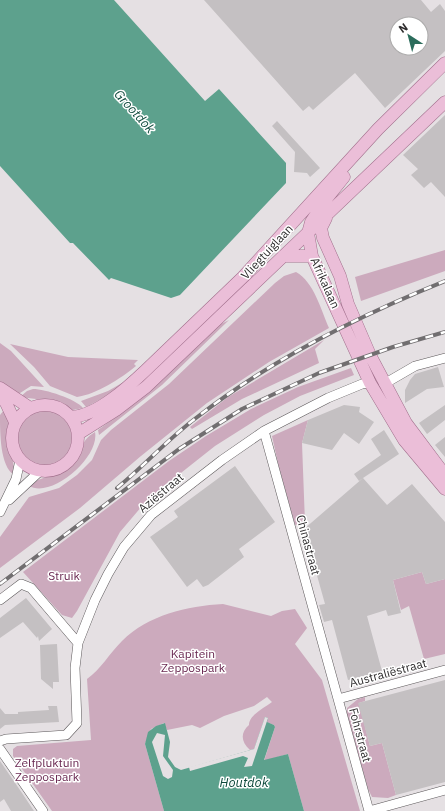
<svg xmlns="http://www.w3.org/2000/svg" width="445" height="811" font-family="'IBM Plex Sans',sans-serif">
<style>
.green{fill:#ccaabd}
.water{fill:#5da18d;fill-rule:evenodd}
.pier{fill:#e5e0e3}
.building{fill:#c4c0c2;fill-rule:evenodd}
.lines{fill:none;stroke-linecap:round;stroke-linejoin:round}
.minor-casing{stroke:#5c585a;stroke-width:10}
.major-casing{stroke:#a16f8c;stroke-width:13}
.minor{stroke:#fff;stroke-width:9}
.major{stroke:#ebbed8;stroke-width:12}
.rail-casing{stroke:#716e70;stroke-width:4}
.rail{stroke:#fff;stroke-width:2.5;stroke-dasharray:8;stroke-linecap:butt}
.labels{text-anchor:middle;stroke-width:3;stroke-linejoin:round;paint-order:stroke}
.street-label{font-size:12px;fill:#2f2d2e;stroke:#fff}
.park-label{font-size:12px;fill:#692851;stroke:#fff}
.water-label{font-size:13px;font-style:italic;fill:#0e4a3c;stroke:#fff}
</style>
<rect width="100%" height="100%" fill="#e5e0e3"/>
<!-- green -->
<path class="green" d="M445 250V271L361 301 355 277Z
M296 272C314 282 321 310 329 328L269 362 207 403 141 456 80 508 0 568V537L29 497 59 488 77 475 92 460 101 440 111 430 169 384 275 283 284 276Z
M229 320 162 385 99 435 98 430 124 411 219 325Z
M324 340 315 349 319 363 242 399 192 429 190 427 228 397Z
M0 343 11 351 44 387 31 386 17 395 0 384Z
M10 344 68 357 138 360 134 364 136 366C120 379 97 394 77 397L50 386 34 367Z
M351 368 354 375 300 396 264 415 215 446 148 499 120 532 77 611 72 618 62 615 23 572 169 461 206 436 251 409 298 387Z
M129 379 110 394 86 407 81 401 108 391Z
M33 389C45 389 76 399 83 408L73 410 52 401 20 397 27 391Z
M4 410 9 421C0 449 16 452 14 475 0 466 0 433 0 415Z
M16 438a28 28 0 1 1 56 0a28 28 0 1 1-56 0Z
M308 420 302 443 305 523 295 525 279 468 272 436Z
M95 432C100 457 52 499 29 486 41 475 58 477 70 466 83 454 78 442 95 432Z
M422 572 426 584 445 579V654L424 659 409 606 401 610 393 580Z
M223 604 271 616 282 611 295 609 307 628 295 644 322 680 360 811H304L288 754 264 761 275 727 274 725 266 722 268 718 265 717 254 749 250 750C241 742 240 733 249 725 249 715 264 708 272 702L267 697 254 706 224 716 200 728 192 725 167 730 164 723 151 729 145 744 164 811H52L13 756V749L17 746 91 740 87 679C101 669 109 654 122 641 148 615 187 606 223 604Z
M365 697V701L359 703 370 746 382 743 396 795 388 798 372 797 368 789 347 715V708L358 699Z"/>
<!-- water -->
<path class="water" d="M0 0H114L205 101 219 89 286 163V183L180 295 171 298 111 278 109 280 73 243H70L0 166Z
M265 717 268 718 267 722 274 725 275 727 264 760 288 754 304 811H164L145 744 148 732 156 726 165 723 170 742 168 757 175 767 181 770 254 749ZM157 733 165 735 163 756 173 770 172 777 168 779 163 776 152 742Z"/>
<!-- pier -->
<path class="pier" d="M265 717 268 718 252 766 244 767 248 758 243 756 190 771 189 767 254 749Z"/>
<!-- building -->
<path class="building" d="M204 0H421L431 12 440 4 445 11V51L385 108 355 73 313 110 309 106 303 111ZM397 24H421V48H397Z
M445 115V197L431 182 424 188 411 175 418 169 403 155Z
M277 121 320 168 310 177 307 173 294 172 295 152 272 126Z
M438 367 444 387 427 389 405 403V390L410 380 415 374Z
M344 405 360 407 359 412 374 422 359 444 344 433 332 450 302 443 308 420Z
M445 405V420L427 434 419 423Z
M384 430 399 454 363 478 387 505 412 484 445 522V579L426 584 422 572 393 580 401 613 388 616 386 610 367 616 382 671 348 680 332 620 324 622 319 605 325 604 304 529 363 478 359 481 354 474 381 455 371 439Z
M445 437V457L435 445Z
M235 466 275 522 239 549 244 557 208 585 203 587 197 579 187 587 150 537 178 517 174 511Z
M26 598 52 629 39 641 38 636 37 638 23 622 0 638V618Z
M57 644 59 682H53V689L41 679 40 645Z
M445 680V782L396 795 382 743 370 746 358 703Z
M48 706H57L59 722 5 725 0 729V708L5 714H18V712L49 710Z
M0 761 22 793 34 811H11L4 799 0 802Z"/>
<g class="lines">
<defs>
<path id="minor" d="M384 384 415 366 445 358
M264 431 369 811
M9 500 40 471
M0 512 16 479 20 460
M0 600 21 584 31 588 78 643
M338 699 445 670
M0 741 6 739 66 735 77 723 75 668 78 643 95 600 108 574 124 547 151 515 222 460 264 431 328 398 362 384 370 383
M0 749 43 811
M369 811 445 790"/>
<path id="major" d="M344 177 327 198 311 222 308 233 312 256 370 383 404 440 445 489
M326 218 321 228 323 238 340 276 348 304 370 355 406 423 445 475
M283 256H312
M0 388 30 408
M0 395 6 403 15 422
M12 438a33 33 0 1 1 66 0a33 33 0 1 1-66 0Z
M71 417C97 416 128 387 146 370L243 277 378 129 445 63
M78 434 116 410 146 387 445 102"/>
</defs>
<!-- minor casing -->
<use href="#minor" class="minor-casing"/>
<!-- major casing -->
<use href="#major" class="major-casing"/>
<!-- minor -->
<use href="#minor" class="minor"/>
<!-- major -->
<use href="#major" class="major"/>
<defs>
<path id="rail" d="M117 488C144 466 168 439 196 418 270 360 358 316 445 281
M0 584 179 449 242 409 319 373 393 347 445 332"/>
</defs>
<!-- rail casing -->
<use href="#rail" class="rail-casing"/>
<!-- rail -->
<use href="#rail" class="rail"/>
</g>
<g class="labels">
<!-- street labels -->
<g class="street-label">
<text transform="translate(267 252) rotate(-47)" y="4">Vliegtuiglaan</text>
<text transform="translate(325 283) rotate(66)" y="4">Afrikalaan</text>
<text transform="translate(161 493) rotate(-40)" y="4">Aziëstraat</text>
<text transform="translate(308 545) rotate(75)" y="4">Chinastraat</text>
<text transform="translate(388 673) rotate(-15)" y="4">Australiëstraat</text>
<text transform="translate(360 735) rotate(75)" y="4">Fohrstraat</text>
</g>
<!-- park labels -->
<g class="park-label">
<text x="64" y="580">Struik</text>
<text x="193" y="658">Kapitein<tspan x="193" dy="14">Zeppospark</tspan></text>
<text x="47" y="767">Zelfpluktuin<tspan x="47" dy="14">Zeppospark</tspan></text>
</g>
<!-- water labels -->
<g class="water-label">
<text transform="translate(135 111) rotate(48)" y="5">Grootdok</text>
<text x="244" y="787">Houtdok</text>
</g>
</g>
<!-- north arrow -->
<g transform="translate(409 36) rotate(324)"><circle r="19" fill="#ffffff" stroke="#acabab"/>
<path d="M0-3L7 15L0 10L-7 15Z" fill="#2c6d5c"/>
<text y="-6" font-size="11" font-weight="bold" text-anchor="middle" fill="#2f2d2e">N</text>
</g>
</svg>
